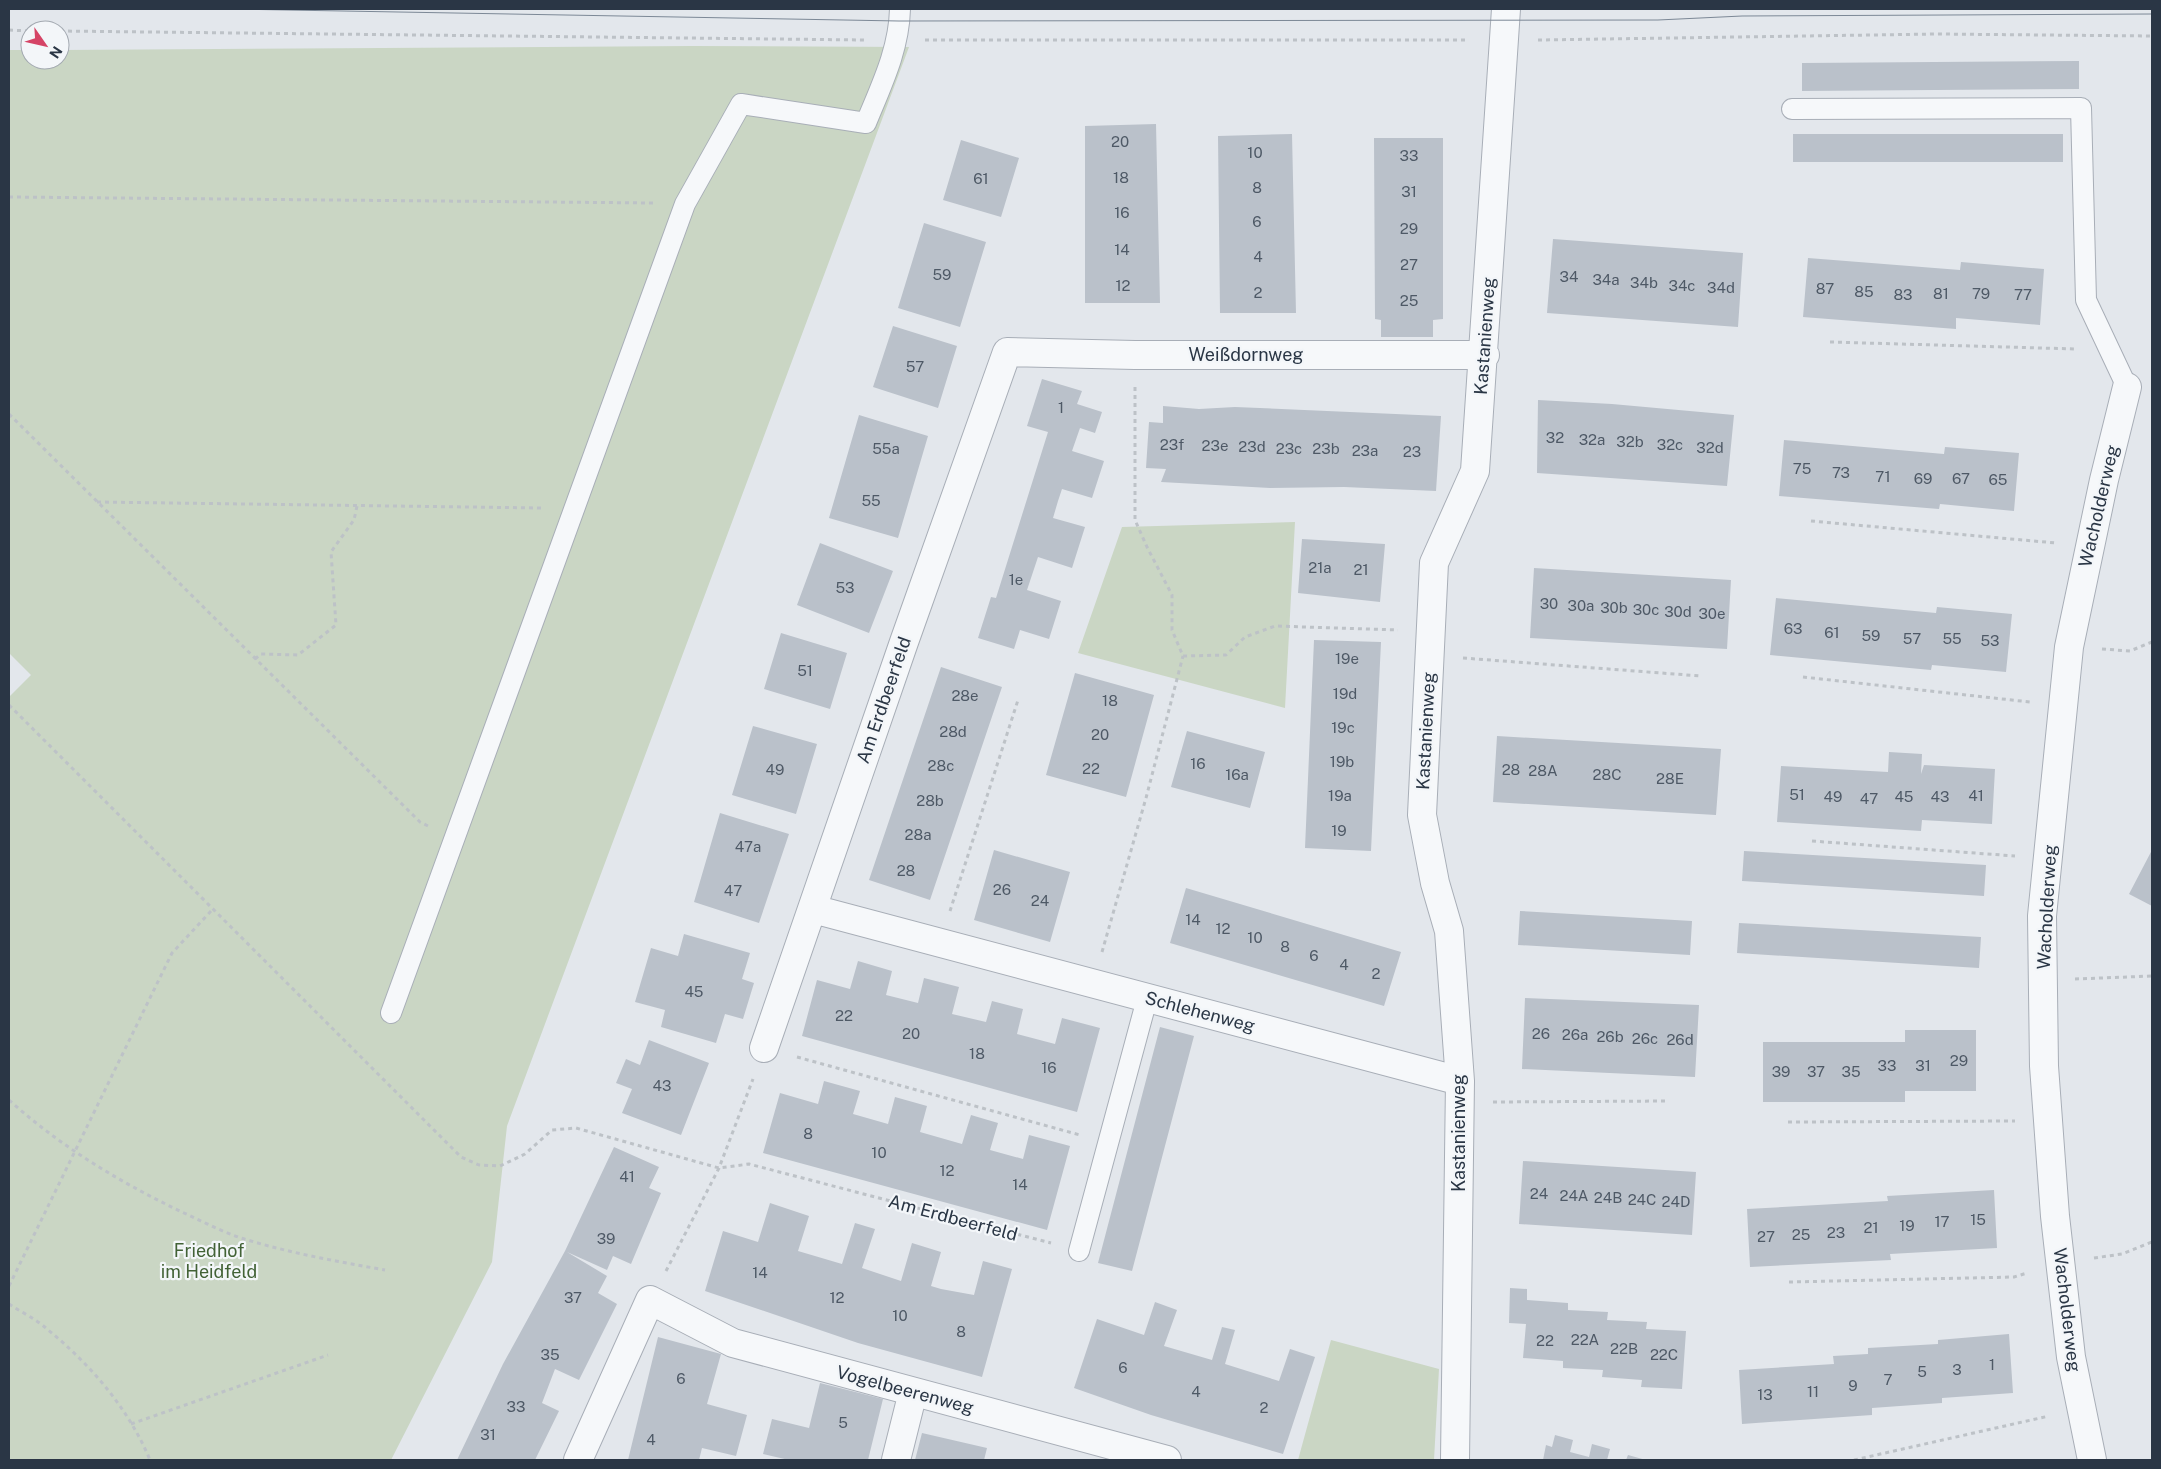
<svg xmlns="http://www.w3.org/2000/svg" width="2161" height="1469" font-family="'Public Sans',sans-serif">
<style>
.green{fill:#cad6c4}
.building{fill:#bac1ca}
.lines{fill:none;stroke-linecap:round;stroke-linejoin:round}
.lane-casing{stroke:#a8aeb7;stroke-width:22}
.street-casing{stroke:#a8aeb7;stroke-width:30}
.path{stroke:#bdc2c7;stroke-width:3;stroke-dasharray:4 4;stroke-linecap:butt}
.lane{stroke:#f6f8fa;stroke-width:20}
.street{stroke:#f6f8fa;stroke-width:28}
.tram{stroke:#7c8896;stroke-width:1}
.labels{text-anchor:middle;stroke-width:4.5;stroke-linejoin:round;paint-order:stroke}
.number-label{font-size:15px;fill:#4e5966}
.street-label{font-size:18px;fill:#2a3645;stroke:#f3f6f9}
.park-label{font-size:18px;fill:#426236;stroke:#f3f6f9}
</style>
<rect width="100%" height="100%" fill="#e3e7ec"/>
<!-- green -->
<path class="green" d="M692 46 909 47 507 1126 492 1262 391 1460H9V697L31 675 9 653V50H30V60H60V50Z
M1295 522 1285 708 1078 653 1122 527Z
M1331 1340 1439 1369 1434 1460H1298Z"/>
<!-- building -->
<path class="building" d="M2079 61V89L1802 91V63Z
M1156 124 1160 303H1085V126Z
M1292 134 1296 313H1220L1218 136Z
M1793 134H2063V162H1793Z
M1374 138H1443V319L1433 320V337H1381V320L1375 319Z
M961 140 1019 158 1001 217 943 200Z
M924 223 986 242 960 327 898 308Z
M1553 239 1743 253 1738 327 1547 313Z
M1808 258 1960 270 1961 262 2044 269 2040 325 1956 318V329L1803 317Z
M893 326 957 346 938 408 873 387Z
M1042 379 1082 391 1077 404 1102 412 1095 433 1080 428 1072 451 1104 461 1092 498 1062 489 1058 501 1053 518 1085 527 1072 568 1038 557 1027 590 1061 601 1049 639 1020 630 1014 649 978 638 991 597 996 598 1048 432 1027 426Z
M1538 400 1612 404 1734 415 1727 486 1537 473Z
M1163 406 1199 409 1235 407 1441 416 1436 491 1344 487 1270 488 1161 482 1166 469 1146 468 1149 422 1163 423Z
M859 415 928 436 898 538 829 518Z
M1784 440 1944 454 1945 447 2019 453 2014 511 1940 504 1939 509 1779 496Z
M1302 539 1385 544 1380 602 1298 593Z
M820 543 893 571 869 633 797 605Z
M1534 568 1731 580 1727 649 1530 638Z
M1776 598 1936 613 1937 607 2012 614 2006 672 1932 665 1931 670 1770 655Z
M781 633 847 653 830 709 764 689Z
M1314 640 1381 642 1371 851 1305 848Z
M941 667 1002 687 930 900 869 880Z
M1075 673 1154 695 1126 797 1046 775Z
M753 726 817 744 796 814 732 795Z
M1187 731 1265 752 1250 808 1171 787Z
M1497 736 1721 749 1716 815 1493 802Z
M1889 752 1922 754 1921 774 1924 765 1995 769 1992 824 1922 820 1921 831 1777 822 1781 766 1888 772Z
M720 813 789 834 759 923 694 902Z
M994 850 1070 872 1050 942 974 920Z
M2152 850V906L2129 894Z
M1744 851 1986 865 1984 896 1742 881Z
M1186 888 1401 952 1384 1006 1170 943Z
M1520 911 1692 921 1690 955 1518 945Z
M1739 923 1981 937 1979 968 1737 953Z
M684 934 750 953 742 979 754 983 743 1019 725 1014 716 1043 661 1027 665 1010 635 1002 651 948 678 956Z
M858 961 892 971 886 995 918 1003 924 978 959 987 952 1014 986 1022 992 1001 1023 1009 1017 1034 1055 1044 1062 1018 1100 1028 1077 1112 802 1036 817 980 850 989Z
M1525 998 1699 1005 1695 1077 1522 1069Z
M1160 1027 1194 1036 1132 1271 1098 1263Z
M1905 1030H1976V1091H1905V1102H1763V1042H1905Z
M649 1040 709 1063 681 1135 622 1113 632 1089 616 1083 626 1059 640 1065Z
M824 1081 860 1091 853 1114 888 1124 895 1097 927 1106 920 1132 962 1144 971 1115 998 1123 990 1150 1023 1159 1029 1135 1070 1146 1047 1230 763 1153 780 1093 818 1104Z
M614 1147 659 1167 649 1188 661 1193 631 1264 613 1256 607 1270 567 1252 607 1276 598 1293 617 1304 579 1380 555 1369 542 1403 559 1411 535 1460H457L503 1364 565 1251Z
M1523 1161 1696 1172 1692 1235 1519 1224Z
M1994 1190 1997 1248 1890 1254 1891 1260 1750 1267 1747 1209 1888 1201 1887 1196Z
M770 1203 809 1216 798 1251 842 1264 855 1223 875 1229 862 1268 901 1281 912 1243 941 1252 931 1286 941 1289 974 1295 983 1261 1012 1269 982 1377 858 1343 705 1291 723 1231 758 1242Z
M1510 1288 1527 1289V1300L1568 1303V1310L1608 1312 1607 1320 1647 1322 1646 1329 1686 1331 1682 1389 1641 1387 1642 1380 1602 1377 1603 1370 1563 1368V1361L1523 1358 1526 1324 1509 1323Z
M1155 1302 1177 1310 1164 1346 1212 1360 1222 1327 1235 1330 1225 1364 1279 1381 1290 1349 1315 1357 1283 1454 1151 1415 1074 1388 1097 1319 1144 1335Z
M2009 1334 2013 1393 1942 1398V1403L1872 1408V1415L1742 1424 1739 1370 1834 1364 1833 1356 1868 1354V1348L1938 1344V1340Z
M658 1337 721 1354 707 1404 747 1415 736 1456 702 1448 699 1460H628Z
M820 1383 883 1399 868 1460H789L763 1454 772 1419 809 1428Z
M922 1433 987 1448 984 1460H915Z
M1555 1435 1573 1440 1570 1452 1589 1457 1592 1444 1610 1449 1607 1460H1543L1546 1445 1552 1447Z
M1628 1455 1646 1460H1626Z"/>
<g class="lines">
<defs>
<path id="lane" d="M1792 109 2081 108 2086 300 2127 387
M391 1013 685 204 741 104 866 123C881 86 899 50 900 9
M1079 1251 1147 999"/>
<path id="street" d="M813 909 1460 1081
M764 1048 904 642 1007 352 1135 355H1485
M578 1460 650 1300 733 1343 1167 1460
M896 1460 913 1392
M1455 1460 1460 1081 1449 931 1435 883 1422 815 1434 563 1475 471 1506 9
M2092 1460 2071 1357 2055 1216 2044 1066 2042 916 2069 647 2104 480 2127 387"/>
</defs>
<!-- lane casing -->
<use href="#lane" class="lane-casing"/>
<!-- street casing -->
<use href="#street" class="street-casing"/>
<!-- path -->
<path class="path" d="M9 30 30 31
M60 31 864 40
M925 40H1469
M1538 40 1937 34 2152 36
M9 197 654 203
M1830 342 2076 349
M1135 387V520L1147 547 1172 595V630L1183 656 1226 655 1245 637 1275 626 1398 630
M9 414 420 822 428 826
M97 502 542 508
M1811 521 2056 543
M2102 649 2130 651 2152 642
M1463 658 1701 676
M255 659 261 654 298 655 336 625 331 552 354 520 357 506
M1803 677 2030 702
M9 705 461 1157 479 1165 500 1166 525 1154 552 1130 576 1128 719 1168 749 1164 1051 1243
M1812 841 2015 856
M950 911 1018 700
M1102 952 1146 798 1183 656
M2075 979 2152 976
M797 1057 1080 1135
M9 1100C61 1147 121 1183 184 1213 206 1223 228 1235 251 1241 295 1254 340 1262 385 1270
M1493 1102 1668 1101
M1788 1122 2015 1121
M2094 1258 2122 1254 2152 1242
M666 1271 719 1168 753 1079
M1789 1282 2014 1277 2027 1273
M9 1286 172 953 212 910
M9 1304C21 1312 36 1319 47 1329 90 1364 129 1409 150 1460
M131 1424 328 1355
M1854 1460 2049 1416"/>
<!-- lane -->
<use href="#lane" class="lane"/>
<!-- street -->
<use href="#street" class="street"/>
<!-- tram -->
<path class="tram" d="M231 9 899 21 1658 20 1742 16 2152 14"/>
</g>
<g class="labels">
<!-- number labels -->
<g class="number-label">
<text x="1120" y="147">20</text>
<text x="1255" y="158">10</text>
<text x="1409" y="161">33</text>
<text x="1121" y="183">18</text>
<text x="981" y="184">61</text>
<text x="1257" y="193">8</text>
<text x="1409" y="197">31</text>
<text x="1122" y="218">16</text>
<text x="1257" y="227">6</text>
<text x="1409" y="234">29</text>
<text x="1122" y="255">14</text>
<text x="1258" y="262">4</text>
<text x="1409" y="270">27</text>
<text x="942" y="280">59</text>
<text x="1569" y="282">34</text>
<text x="1606" y="285">34a</text>
<text x="1644" y="288">34b</text>
<text x="1123" y="291">12</text>
<text x="1682" y="291">34c</text>
<text x="1721" y="293">34d</text>
<text x="1825" y="294">87</text>
<text x="1864" y="297">85</text>
<text x="1258" y="298">2</text>
<text x="1941" y="299">81</text>
<text x="1981" y="299">79</text>
<text x="1903" y="300">83</text>
<text x="2023" y="300">77</text>
<text x="1409" y="306">25</text>
<text x="915" y="372">57</text>
<text x="1061" y="413">1</text>
<text x="1555" y="443">32</text>
<text x="1592" y="445">32a</text>
<text x="1630" y="447">32b</text>
<text x="1172" y="450">23f</text>
<text x="1670" y="450">32c</text>
<text x="1215" y="451">23e</text>
<text x="1252" y="452">23d</text>
<text x="1710" y="453">32d</text>
<text x="886" y="454">55a</text>
<text x="1289" y="454">23c</text>
<text x="1326" y="454">23b</text>
<text x="1365" y="456">23a</text>
<text x="1412" y="457">23</text>
<text x="1802" y="474">75</text>
<text x="1841" y="478">73</text>
<text x="1883" y="482">71</text>
<text x="1923" y="484">69</text>
<text x="1961" y="484">67</text>
<text x="1998" y="485">65</text>
<text x="871" y="506">55</text>
<text x="1320" y="573">21a</text>
<text x="1361" y="575">21</text>
<text x="1016" y="585">1e</text>
<text x="845" y="593">53</text>
<text x="1549" y="609">30</text>
<text x="1581" y="611">30a</text>
<text x="1614" y="613">30b</text>
<text x="1646" y="615">30c</text>
<text x="1678" y="617">30d</text>
<text x="1712" y="619">30e</text>
<text x="1793" y="634">63</text>
<text x="1832" y="638">61</text>
<text x="1871" y="641">59</text>
<text x="1912" y="644">57</text>
<text x="1952" y="644">55</text>
<text x="1990" y="646">53</text>
<text x="1347" y="664">19e</text>
<text x="805" y="676">51</text>
<text x="1345" y="699">19d</text>
<text x="965" y="701">28e</text>
<text x="1110" y="706">18</text>
<text x="1343" y="733">19c</text>
<text x="953" y="737">28d</text>
<text x="1100" y="740">20</text>
<text x="1342" y="767">19b</text>
<text x="1198" y="769">16</text>
<text x="941" y="771">28c</text>
<text x="1091" y="774">22</text>
<text x="775" y="775">49</text>
<text x="1511" y="775">28</text>
<text x="1543" y="776">28A</text>
<text x="1237" y="780">16a</text>
<text x="1607" y="780">28C</text>
<text x="1670" y="784">28E</text>
<text x="1797" y="800">51</text>
<text x="1340" y="801">19a</text>
<text x="1976" y="801">41</text>
<text x="1833" y="802">49</text>
<text x="1904" y="802">45</text>
<text x="1940" y="802">43</text>
<text x="1869" y="804">47</text>
<text x="930" y="806">28b</text>
<text x="1339" y="836">19</text>
<text x="918" y="840">28a</text>
<text x="748" y="852">47a</text>
<text x="906" y="876">28</text>
<text x="1002" y="895">26</text>
<text x="733" y="896">47</text>
<text x="1040" y="906">24</text>
<text x="1193" y="925">14</text>
<text x="1223" y="934">12</text>
<text x="1255" y="943">10</text>
<text x="1285" y="952">8</text>
<text x="1314" y="961">6</text>
<text x="1344" y="970">4</text>
<text x="1376" y="979">2</text>
<text x="694" y="997">45</text>
<text x="844" y="1021">22</text>
<text x="911" y="1039">20</text>
<text x="1541" y="1039">26</text>
<text x="1575" y="1040">26a</text>
<text x="1610" y="1042">26b</text>
<text x="1645" y="1044">26c</text>
<text x="1680" y="1045">26d</text>
<text x="977" y="1059">18</text>
<text x="1959" y="1066">29</text>
<text x="1887" y="1071">33</text>
<text x="1923" y="1071">31</text>
<text x="1049" y="1073">16</text>
<text x="1781" y="1077">39</text>
<text x="1816" y="1077">37</text>
<text x="1851" y="1077">35</text>
<text x="662" y="1091">43</text>
<text x="808" y="1139">8</text>
<text x="879" y="1158">10</text>
<text x="947" y="1176">12</text>
<text x="627" y="1182">41</text>
<text x="1020" y="1190">14</text>
<text x="1539" y="1199">24</text>
<text x="1574" y="1201">24A</text>
<text x="1608" y="1203">24B</text>
<text x="1642" y="1205">24C</text>
<text x="1676" y="1207">24D</text>
<text x="1978" y="1225">15</text>
<text x="1942" y="1227">17</text>
<text x="1907" y="1231">19</text>
<text x="1871" y="1233">21</text>
<text x="1836" y="1238">23</text>
<text x="1801" y="1240">25</text>
<text x="1766" y="1242">27</text>
<text x="606" y="1244">39</text>
<text x="760" y="1278">14</text>
<text x="573" y="1303">37</text>
<text x="837" y="1303">12</text>
<text x="900" y="1321">10</text>
<text x="961" y="1337">8</text>
<text x="1585" y="1345">22A</text>
<text x="1545" y="1346">22</text>
<text x="1624" y="1354">22B</text>
<text x="550" y="1360">35</text>
<text x="1664" y="1360">22C</text>
<text x="1992" y="1370">1</text>
<text x="1123" y="1373">6</text>
<text x="1957" y="1375">3</text>
<text x="1922" y="1377">5</text>
<text x="681" y="1384">6</text>
<text x="1888" y="1385">7</text>
<text x="1853" y="1391">9</text>
<text x="1196" y="1397">4</text>
<text x="1813" y="1397">11</text>
<text x="1765" y="1400">13</text>
<text x="516" y="1412">33</text>
<text x="1264" y="1413">2</text>
<text x="843" y="1428">5</text>
<text x="488" y="1440">31</text>
<text x="651" y="1445">4</text>
</g>
<!-- street labels -->
<g class="street-label">
<text transform="translate(1485 336) rotate(-86)" y="6">Kastanienweg</text>
<text x="1246" y="361">Weißdornweg</text>
<text transform="translate(2099 506) rotate(-77)" y="6">Wacholderweg</text>
<text transform="translate(884 700) rotate(-71)" y="6">Am Erdbeerfeld</text>
<text transform="translate(1426 731) rotate(-87)" y="6">Kastanienweg</text>
<text transform="translate(2047 907) rotate(-87)" y="6">Wacholderweg</text>
<text transform="translate(1200 1012) rotate(15)" y="6">Schlehenweg</text>
<text transform="translate(1459 1133) rotate(-90)" y="6">Kastanienweg</text>
<text transform="translate(953 1218) rotate(15)" y="6">Am Erdbeerfeld</text>
<text transform="translate(2067 1310) rotate(83)" y="6">Wacholderweg</text>
<text transform="translate(905 1390) rotate(15)" y="6">Vogelbeerenweg</text>
</g>
<!-- park labels -->
<g class="park-label">
<text x="209" y="1257">Friedhof<tspan x="209" dy="21">im Heidfeld</tspan></text>
</g>
</g>
<!-- border -->
<rect width="2161" height="1469" fill="none" stroke="#2a3645" stroke-width="20"/>
<!-- north arrow -->
<g transform="translate(45 45) rotate(124)"><circle r="24" fill="#f3f6f9" stroke="#a3a9b1"/>
<path d="M0-4L9 19L0 12L-9 19Z" fill="#d54466"/>
<text y="-8" font-size="14" font-weight="bold" text-anchor="middle" fill="#2a3645">N</text>
</g>
</svg>
